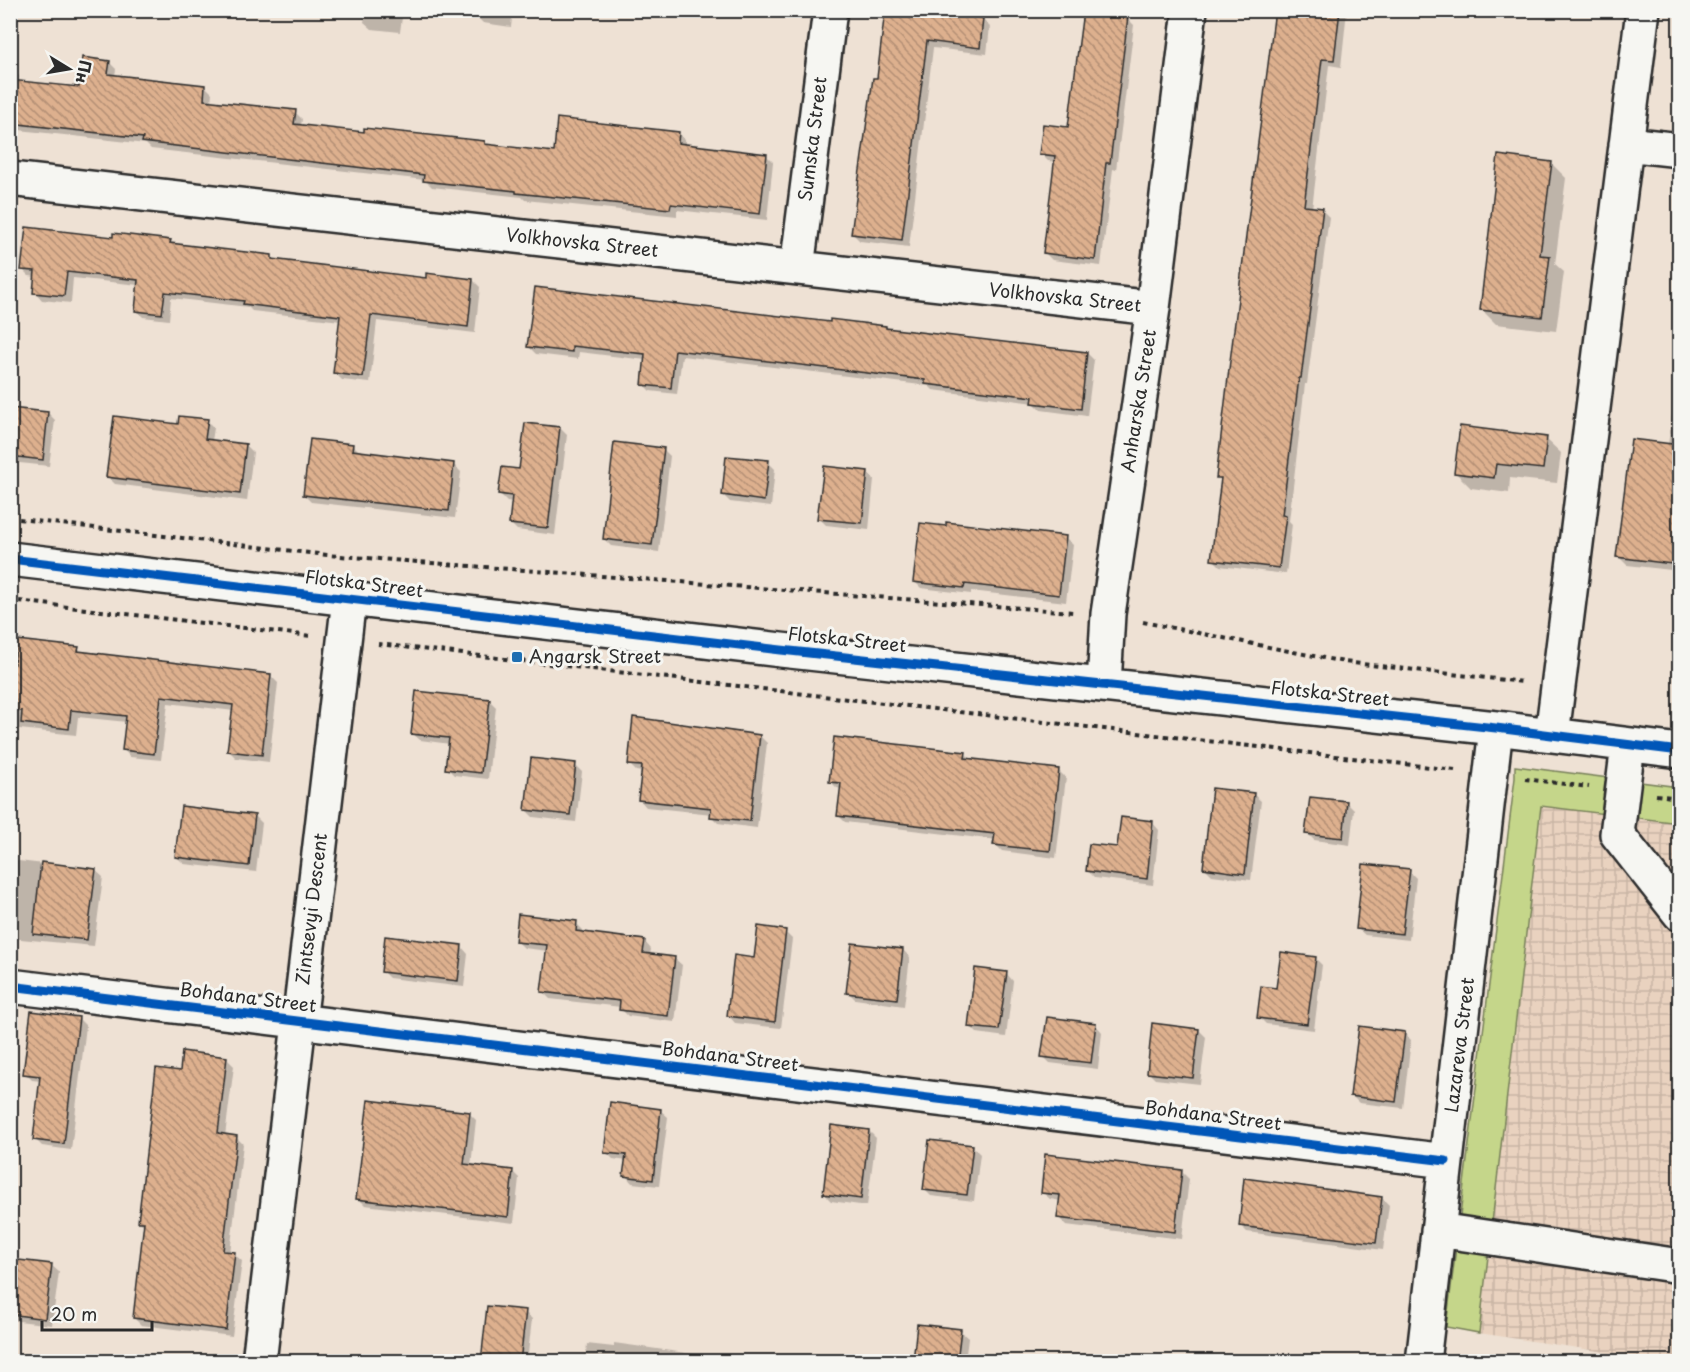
<svg xmlns="http://www.w3.org/2000/svg" width="1690" height="1372" font-family="'Playpen Sans',sans-serif">
<style>
.industrial{fill:url(#industrial-grid)}
.grass{fill:#c5d68a;stroke:#78805a;stroke-width:1.5}
.shadow{fill:#0003}
.building{fill:url(#building-back-hatch);stroke:#2b2b2b;stroke-width:1.5}
.lines{fill:none;stroke-linecap:round;stroke-linejoin:round}
.minor-casing{stroke:#2b2b2b;stroke-width:38}
.path{stroke:#2b2b2b;stroke-width:4;stroke-dasharray:4.5 4.5;stroke-linecap:butt}
.minor{stroke:#f6f6f2;stroke-width:33}
.cycleway-casing{stroke:#f6f6f2;stroke-width:13}
.cycleway{stroke:#0057b8;stroke-width:9}
.poi-dot{fill:#1f6fb2;stroke:#f6f6f2;stroke-width:2}
.labels{text-anchor:middle;stroke-width:6;stroke-linejoin:round;paint-order:stroke}
.street-label{font-size:18px;fill:#2b2b2b;stroke:#f6f6f2}
.poi-label{font-size:18px;fill:#2b2b2b;stroke:#f6f6f2;text-anchor:start}
</style>
<defs>
<pattern id="industrial-grid" width="8" height="8" patternUnits="userSpaceOnUse" patternTransform="scale(1.5)"><rect width="8" height="8" fill="#e9d2bf"/><path d="M0 4h8M4 0v8" fill="none" stroke="#c8b4a4"/></pattern>
<pattern id="building-back-hatch" width="6" height="6" patternUnits="userSpaceOnUse" patternTransform="scale(1.5)"><rect width="6" height="6" fill="#ddb08e"/><path d="M-1 5l2 2M0 0l6 6M5-1l2 2" fill="none" stroke="#b38f74"/></pattern>
</defs>
<rect width="100%" height="100%" fill="#eee1d4"/>
<filter id="ink" filterUnits="userSpaceOnUse"><feTurbulence type="fractalNoise" baseFrequency=".0167" numOctaves="2"/><feDisplacementMap in="SourceGraphic" scale="12" xChannelSelector="R" yChannelSelector="G"/><feConvolveMatrix kernelMatrix="1 2 1 2 8 2 1 2 1" color-interpolation-filters="sRGB"/></filter>
<g filter="url(#ink)">
<!-- industrial -->
<path class="industrial" d="M1541 806 1679 823V1361H1664L1479 1333Z"/>
<!-- grass -->
<path class="grass" d="M1515 766 1679 787V823L1541 806 1479 1333 1446 1327 1515 778Z"/>
<!-- shadow -->
<path class="shadow" d="M366 10H403L400 32 372 29 364 22Z
M477 10H513L511 27 483 23 476 16Z
M941 10H947L946 15 983 19 990 26 987 54 933 48 909 247 860 241 853 234 878 80 940 20Z
M1276 10H1347L1341 67 1329 65 1312 209 1322 210 1329 217 1307 384H1305L1289 521 1292 524 1286 574 1220 566 1213 559 1222 481 1218 477Z
M1127 18 1134 25 1116 170 1113 169 1101 266 1052 260 1045 253 1056 162 1048 161 1041 154 1069 129Z
M109 62 116 69 115 76 205 86 212 93 211 102 295 112 302 119 301 126 365 134 485 143 488 146 555 154 678 133 685 140V146L766 155 773 162 767 220 677 210V216L525 200 522 197 432 187 425 180 151 149 146 144 10 129V69L19 76 18 82 80 89Z
M1551 163 1566 178 1555 264 1564 272 1556 331 1496 324 1481 309Z
M114 238 170 242 173 245 272 257 276 261 427 279 473 280 480 287 475 333 377 321 370 383 342 380 335 373 341 321 252 311 248 307 171 298 169 320 143 317 136 310 139 285 73 278 71 303 42 300 35 292 36 277 29 276 22 269Z
M831 324 886 327 888 330 1087 353 1094 360 1087 416 1041 410 1034 403 933 390 929 386 682 356 677 394 650 391 643 384 646 360 579 352 578 359 536 354 529 347Z
M1680 354V571L1627 565 1618 556 1668 445Z
M10 409 48 413 55 420 49 466 10 462Z
M207 421 214 428 212 441 246 445 253 452 247 501 115 484 108 477 180 425Z
M560 428 567 435 555 535 517 530 510 523 513 502 507 501 500 494Z
M1546 439 1561 453 1557 483 1510 478 1509 493 1471 488 1456 473Z
M353 445 361 453 454 465 461 472 455 518 311 502 304 495Z
M663 449 670 456 659 552 611 546 604 539Z
M768 462 775 469 771 507 730 502 723 495Z
M867 472 874 479 869 530 826 525 819 518Z
M1066 538 1073 545 1066 602 971 591V594L921 588 914 581Z
M10 640 78 648 82 653 271 676 278 683 269 762 236 758 229 751 234 711 168 703 161 760 130 757 123 749 127 722 78 717 76 735 10 728Z
M489 700 496 707 488 779 454 775 447 768 450 744 420 740 412 733Z
M760 736 767 743 757 828 718 823 711 816 712 814 646 807 639 799 642 772 636 771 629 764Z
M965 753 972 760 1059 771 1066 778 1056 858 1002 851 995 844 996 840 845 822 838 815 842 789 837 788 830 781Z
M575 765 582 772 576 822 533 817 526 810Z
M1253 794 1261 801 1251 880 1212 875 1205 868Z
M1347 803 1354 810 1350 845 1314 840 1307 833Z
M255 816 262 823 256 872 184 864 177 857Z
M1152 822 1159 830 1153 885 1095 878 1088 871Z
M10 860 95 870 103 877 94 946 10 938Z
M1409 871 1416 878 1409 940 1365 935 1357 928Z
M576 923 583 930V934L644 941 651 949 650 956 674 958 682 965 675 1022 628 1016 621 1009V1007L550 999 543 992 548 951 524 948 517 941Z
M785 932 792 939 781 1028 735 1023 728 1015 755 960Z
M461 946 468 954 464 987 389 978 382 971Z
M903 950 910 957 904 1006 855 999 848 992Z
M1315 958 1322 965 1314 1030 1266 1024 1259 1017 1278 990Z
M1006 973 1013 981 1006 1037 977 1033 970 1026Z
M78 1018 86 1026 71 1150 42 1146 35 1139 41 1081 32 1080 25 1073Z
M1095 1024 1102 1032 1098 1069 1050 1063 1043 1056Z
M1199 1030 1206 1037 1200 1084 1155 1079 1148 1072Z
M1404 1033 1411 1040 1403 1108 1359 1103 1352 1096Z
M227 1059 234 1066 225 1136 236 1137 243 1144 230 1253 234 1254 242 1261 232 1336 141 1325 134 1318 145 1227 139 1221 181 1072Z
M660 1110 668 1117 659 1186 632 1183 625 1175 627 1161 613 1159 606 1152Z
M469 1113 476 1120 471 1166 512 1171 519 1178 514 1223 365 1205 358 1198Z
M869 1131 876 1138 867 1206 831 1201 824 1194Z
M973 1147 980 1154 974 1201 931 1196 924 1189Z
M1181 1171 1189 1179 1182 1239 1066 1225 1059 1218 1061 1201 1050 1199 1042 1192Z
M1382 1198 1389 1205 1383 1250 1247 1232 1240 1225Z
M10 1261 51 1265 59 1272 52 1325 10 1320Z
M525 1312 532 1319 527 1362H482Z
M960 1331 968 1338 965 1362H914Z
M614 1343 736 1360 738 1362H585L587 1344 614 1347Z
M1132 1354 1166 1358 1169 1362H1132Z"/>
<!-- building -->
<path class="building" d="M885 10H939V12L983 18 980 48 927 41 902 240 851 234 873 78H877Z
M1275 10H1340L1334 60 1322 59 1304 206 1323 208 1301 378H1299L1282 515 1286 516 1279 568 1211 560 1221 478H1216L1229 369Z
M1083 11 1128 16 1110 163H1106L1095 260 1043 253 1055 156 1039 154 1043 124 1068 127Z
M82 57 110 61 108 74 205 85 204 100 296 110 294 124 364 132V128L485 141V144L554 152 557 118 679 132 678 143 767 154 760 214 671 204 670 209 516 193V191L423 181 424 175 142 142 143 138 10 123V80L79 87Z
M1498 155 1552 162 1540 255 1550 256 1542 317 1480 310Z
M26 227 113 237V233L171 240 170 243 272 255V259L426 278V273L473 279 468 327 371 315 363 377 333 373 340 316 243 304 244 301 165 292 162 314 135 311 138 280 67 272 64 296 33 293 35 271 21 270Z
M535 287 830 322V319L886 326V328L1087 352 1081 409 1032 403 1033 397 925 384V380L675 350 671 388 642 385 645 354 572 346V352L527 347Z
M10 408 48 412 43 460 10 456Z
M114 416 178 424 179 416 208 419 205 439 246 444 240 494 106 477Z
M525 423 560 427 548 528 509 524 512 496 498 494 502 467 519 469Z
M1460 426 1547 437 1543 469 1496 464 1494 478 1454 473Z
M310 439 353 444 352 450 454 463 449 511 303 495Z
M1631 439 1680 445V565L1616 557Z
M614 442 664 448 652 545 603 539Z
M726 456 769 460 764 501 722 495Z
M824 466 868 471 862 523 817 519Z
M946 522 1066 536 1059 595 965 584 964 588 913 582 920 523 946 526Z
M17 640 79 647 78 651 271 674 262 755 227 751 233 705 161 696 154 754 122 750 126 716 71 710 69 729 21 723 22 711 10 710V692Z
M416 691 490 699 481 773 445 769 449 738 411 734Z
M633 717 760 735 750 821 710 817 711 808 638 800 642 766 628 765Z
M834 737 966 752 965 758 1059 769 1050 851 993 845 995 834 837 816 841 783 829 782Z
M531 758 576 763 570 815 525 810Z
M1212 788 1254 793 1245 874 1203 868Z
M1310 797 1347 801 1343 838 1305 834Z
M181 806 255 815 249 866 175 857Z
M1121 817 1153 821 1147 879 1086 871 1089 844 1117 847Z
M41 862 96 869 87 940 33 934Z
M1363 864 1410 869 1402 934 1356 929Z
M518 914 577 921 576 931 645 940 643 953 675 957 668 1016 619 1010 620 1001 541 992 547 945 515 942Z
M758 926 786 930 775 1022 727 1016 734 955 754 958Z
M385 936 462 945 458 981 381 972Z
M852 943 903 949 897 999 846 993Z
M1281 952 1316 957 1307 1024 1257 1018 1261 986 1276 988Z
M975 968 1007 972 999 1030 968 1027Z
M31 1011 79 1017 64 1144 33 1140 40 1076 23 1074Z
M1047 1017 1096 1023 1091 1063 1041 1057Z
M1152 1023 1199 1029 1193 1078 1147 1073Z
M1359 1026 1405 1032 1396 1102 1350 1096Z
M182 1051 227 1057 218 1133 237 1136 223 1251 235 1252 226 1330 133 1318 144 1222H138L156 1068 180 1071Z
M368 1100 470 1112 464 1164 513 1170 508 1217 356 1199Z
M610 1102 661 1109 653 1180 623 1176 626 1155 604 1153Z
M831 1125 869 1130 861 1199 823 1194Z
M929 1140 973 1145 967 1195 923 1190Z
M1045 1154 1182 1170 1175 1232 1057 1218 1060 1195 1041 1193Z
M1244 1178 1382 1197 1376 1243 1239 1226Z
M10 1259 52 1264 45 1319 10 1314Z
M487 1306 526 1310 520 1362H481Z
M917 1324 961 1329 957 1362H913Z"/>
<g class="lines">
<defs>
<path id="minor" d="M1626 144 1680 150
M10 179 1153 308
M797 268 830 10
M10 559 781 650 1496 728 1680 751
M1104 685 1108 614 1153 308 1190 10
M1552 735 1643 10
M1628 745 1617 834 1680 914
M10 986 1446 1161
M1438 1230 1680 1266
M259 1362 349 599
M1423 1362 1496 728"/>
</defs>
<!-- minor casing -->
<use href="#minor" class="minor-casing"/>
<!-- path -->
<path class="path" d="M10 518 327 555 1073 612
M10 600 311 636
M1143 622 1344 662 1523 682
M378 644 1455 770
M1525 779 1589 787
M1656 795 1680 798"/>
<!-- minor -->
<use href="#minor" class="minor"/>
<defs>
<path id="cycleway" d="M10 559 781 650 1496 728 1680 751
M10 986 1446 1161"/>
</defs>
<!-- cycleway casing -->
<use href="#cycleway" class="cycleway-casing"/>
<!-- cycleway -->
<use href="#cycleway" class="cycleway"/>
</g>
</g>
<!-- markers -->
<rect class="poi-dot" x="511" y="651" width="12" height="12" rx="3"/>
<g class="labels">
<!-- street labels -->
<g class="street-label">
<text transform="translate(813 139) rotate(-83)" y="6">Sumska Street</text>
<text transform="translate(582 243) rotate(6)" y="6">Volkhovska Street</text>
<text transform="translate(1065 298) rotate(6)" y="6">Volkhovska Street</text>
<text transform="translate(1139 401) rotate(-81)" y="6">Anharska Street</text>
<text transform="translate(364 584) rotate(7)" y="6">Flotska Street</text>
<text transform="translate(847 640) rotate(6)" y="6">Flotska Street</text>
<text transform="translate(1330 694) rotate(6)" y="6">Flotska Street</text>
<text transform="translate(312 909) rotate(-83)" y="6">Zintsevyi Descent</text>
<text transform="translate(248 998) rotate(7)" y="6">Bohdana Street</text>
<text transform="translate(1460 1045) rotate(-83)" y="6">Lazareva Street</text>
<text transform="translate(730 1057) rotate(7)" y="6">Bohdana Street</text>
<text transform="translate(1213 1116) rotate(7)" y="6">Bohdana Street</text>
</g>
<!-- poi labels -->
<g class="poi-label">
<text x="529" y="663">Angarsk Street</text>
</g>
</g>
<!-- margin -->
<rect width="1690" height="1372" fill="none" stroke="#f6f6f2" stroke-width="36"/>
<rect x="18" y="18" width="1654" height="1336" fill="none" stroke="#2b2b2b" stroke-width="2" filter="url(#ink)"/>
<!-- north arrow -->
<g transform="translate(69 69) rotate(101)" stroke="#f6f6f2" stroke-width="4.5" paint-order="stroke">
<path d="M0-4.5L10 22L0 15L-10 22Z" fill="#2b2b2b"/>
<text y="-9" font-size="16" font-weight="bold" text-anchor="middle" fill="#2b2b2b">Пн</text>
</g>
<!-- scale -->
<path d="M42 1321v9h110v-9" fill="none" stroke="#2b2b2b" stroke-width="3"/>
<text x="51" y="1321" font-size="18" fill="#2b2b2b" stroke="#f6f6f2" stroke-width="4.5" paint-order="stroke">20 m</text>
</svg>
